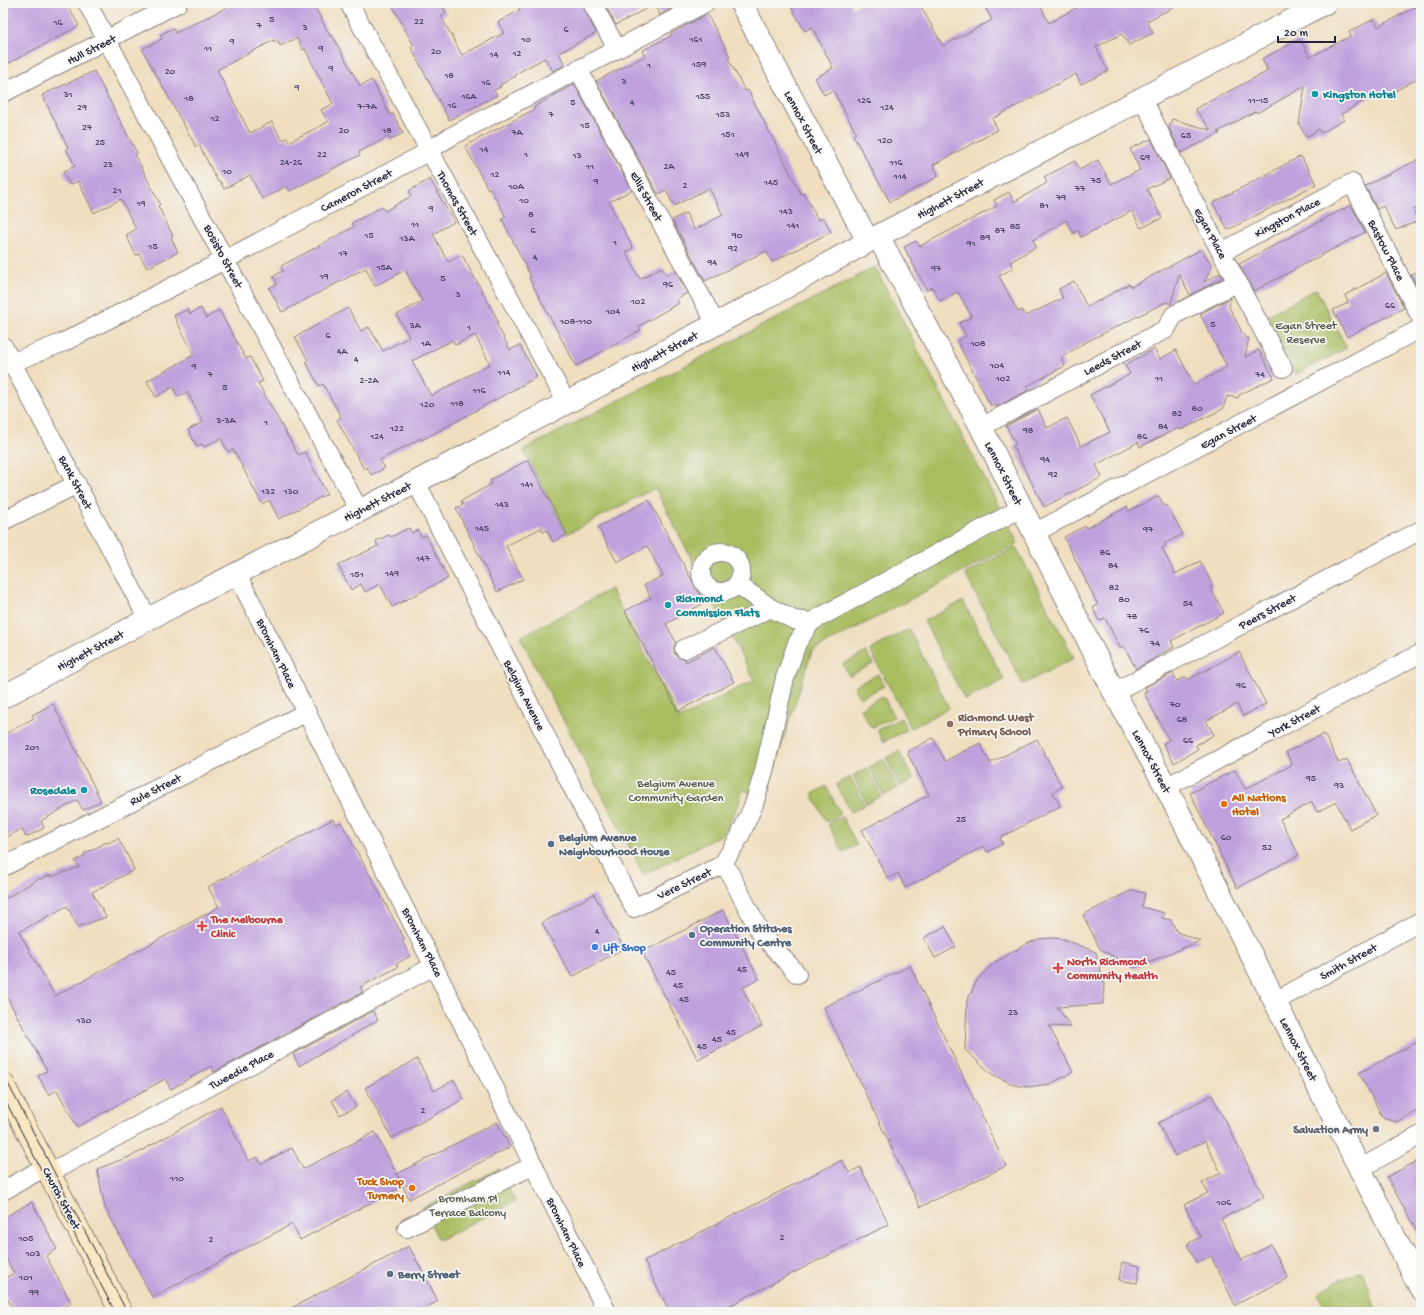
<svg xmlns="http://www.w3.org/2000/svg" width="1424" height="1315" font-family="'Gochi Hand',sans-serif">
<style>
.green{fill:#a8bd61;stroke:#65704e}
.building{fill:#c0a1dd;fill-rule:evenodd}
.lines{fill:none;stroke-linecap:round;stroke-linejoin:round}
.minor-casing{stroke:#89807d;stroke-width:20}
.tertiary-casing{stroke:#89807d;stroke-width:24}
.secondary-casing{stroke:#89807d;stroke-width:24}
.minor{stroke:#fff;stroke-width:18}
.tertiary{stroke:#fff;stroke-width:22}
.secondary{stroke:#fae7c3;stroke-width:22}
.tram{stroke:#22223b;stroke-width:1}
.culture-dot{fill:#0f9aa8;stroke:#f6f6f2;stroke-width:1.5}
.education-dot{fill:#8d6e63;stroke:#f6f6f2;stroke-width:1.5}
.food-dot{fill:#e8710a;stroke:#f6f6f2;stroke-width:1.5}
.service-dot{fill:#5c6f8a;stroke:#f6f6f2;stroke-width:1.5}
.health-dot{fill:#e0444e;stroke:#f6f6f2;stroke-width:1.5}
.shop-dot{fill:#3f7fe0;stroke:#f6f6f2;stroke-width:1.5}
.worship-dot{fill:#6b7280;stroke:#f6f6f2;stroke-width:1.5}
.labels{text-anchor:middle;stroke-width:3.5;stroke-linejoin:round;paint-order:stroke}
.number-label{font-size:10px;fill:#4a4264}
.street-label{font-size:12px;fill:#22223b;stroke:#f6f6f2}
.culture-label{font-size:12px;font-weight:bold;fill:#0d838f;stroke:#f6f6f2;text-anchor:start}
.park-label{font-size:12px;fill:#515848;stroke:#f6f6f2}
.education-label{font-size:12px;font-weight:bold;fill:#785e54;stroke:#f6f6f2;text-anchor:start}
.food-label{font-size:12px;font-weight:bold;fill:#c56008;stroke:#f6f6f2;text-anchor:start}
.service-label{font-size:12px;font-weight:bold;fill:#4e5e75;stroke:#f6f6f2;text-anchor:start}
.health-label{font-size:12px;font-weight:bold;fill:#be3a42;stroke:#f6f6f2;text-anchor:start}
.shop-label{font-size:12px;font-weight:bold;fill:#366cbe;stroke:#f6f6f2;text-anchor:start}
.worship-label{font-size:12px;font-weight:bold;fill:#5b616d;stroke:#f6f6f2;text-anchor:end}
</style>
<rect width="100%" height="100%" fill="#f6f6f2"/>
<filter id="ink" filterUnits="userSpaceOnUse"><feTurbulence type="fractalNoise" baseFrequency=".025" numOctaves="2"/><feDisplacementMap in="SourceGraphic" scale="8" xChannelSelector="R" yChannelSelector="G"/><feConvolveMatrix kernelMatrix="1 2 1 2 8 2 1 2 1" color-interpolation-filters="sRGB"/></filter>
<filter id="wash" filterUnits="userSpaceOnUse"><feTurbulence type="fractalNoise" baseFrequency=".012" numOctaves="4" result="noise"/><feDisplacementMap in="SourceGraphic" scale="16" xChannelSelector="R" yChannelSelector="G"/><feGaussianBlur stdDeviation="0.9" result="paint"/><feColorMatrix in="noise" values="0 0 0 0 0 0 0 0 0 0 0 0 0 0 0 0 0 1.4 0 .05"/><feComposite in="paint" operator="in"/></filter>
<g filter="url(#wash)">
<rect width="100%" height="100%" fill="#f0debf"/>
<!-- green -->
<path class="green" d="M875 267 1018 543 812 651 765 797 743 790 738 806 723 834 644 875 520 637 611 589 679 719 754 680 655 488 567 534 523 450Z
M1316 289 1347 348 1296 374 1266 316Z
M1016 547 1074 658 1023 684 965 574Z
M963 601 1004 680 965 700 924 621Z
M909 629 949 708 911 728 870 650Z
M866 652 873 664 849 676 843 664Z
M878 674 884 686 860 698 854 686Z
M883 696 894 717 871 728 860 708Z
M901 718 907 730 883 742 877 730Z
M899 751 914 779 900 786 886 758Z
M883 759 898 788 884 795 869 767Z
M867 768 881 796 867 804 853 775Z
M850 777 865 805 851 812 836 784Z
M826 786 841 814 827 822 812 794Z
M842 817 857 845 843 852 828 824Z
M498 1169 515 1201 439 1240 422 1208Z
M1362 1271 1378 1312H1328L1318 1294 1334 1283Z"/>
<g id="blocks">
<!-- building -->
<path class="building" d="M3 3H66L79 26 3 66Z
M236 3H313L330 36 332 35 360 86 372 80 390 115 393 114 403 133 390 140 388 137 359 152 360 155 290 191 287 186 262 199 250 175 224 189 220 181 218 182 199 145 196 147 142 49 162 39 160 35 173 28 175 33ZM297 38 303 50 305 49 333 104 321 110 328 122 289 142 287 138 282 140 272 122 250 133 217 70 274 40 275 43 278 41 280 46Z
M391 3H441L446 14 441 16 462 55 504 33 498 22 520 10 516 3H582L596 33 559 53 565 65 553 71 545 58 515 74 516 76 500 85 501 87 494 90 497 95 449 120 411 47 414 46Z
M604 3H682L660 15 655 4 616 25Z
M789 3H850L852 8 862 3H919L943 46 992 20 983 3H1039L1049 23 1085 3H1182L1147 21 1153 33 1129 45 1122 34 1096 47 1108 71 1081 84 1076 74 992 119 998 130 933 165 939 176 890 202 853 135 856 133 833 90 824 95 815 78 833 68 812 27 805 31Z
M1421 4V77L1386 96H1380L1378 93 1341 114 1344 120 1321 133 1319 129 1306 137 1299 124 1305 86 1257 113 1256 111 1217 132 1220 133 1181 153 1169 128 1172 119 1211 130 1195 109 1268 71 1262 59 1300 39 1310 57 1351 36 1349 32 1374 19 1378 27Z
M707 14 723 43 730 57 728 58 745 91 748 90 801 194 804 193 818 220 824 218 831 232 772 262 766 251 705 281 672 220 686 213 694 230 723 215 709 188 674 206 666 190 658 194 596 81 645 56 642 51 671 36 670 34Z
M94 71 137 153 135 155 160 204 158 206 173 236 171 238 178 252 147 268 139 254 136 255 126 235 136 229 121 199 94 213 78 181 70 185 63 172 75 166 66 148 68 147 42 95Z
M574 84 632 190 609 202 633 248 626 252 640 279 662 267 666 275 675 270 687 293 676 299 679 303 639 326 641 330 576 366 529 278 531 277 502 219 506 217 490 188 488 189 465 146 535 109 534 107Z
M1151 139 1170 178 1147 189 1162 218 1141 228 1132 211 1081 237 1078 231 1073 233 1066 220 1033 240 1036 247 1010 262 1013 268 999 276 1018 312 1022 310 1026 316 1063 298 1059 289 1074 281 1087 307 1129 284 1131 287 1202 249 1212 266 1204 282 1220 273 1223 278 1190 295 1179 274 1171 304 1166 302 1084 343 1061 358 1065 366 1027 386 1029 390 996 407 994 404 991 406 957 341 966 336 959 323 972 317 958 292 940 301 932 287 927 290 904 247 916 241 920 246 997 206 994 200 1009 192 1014 202 1047 183 1044 177 1075 161 1079 170 1098 160 1111 184 1140 170 1130 149Z
M1301 156 1316 184 1228 230 1213 203Z
M1421 158V206L1413 210 1418 221 1396 230 1383 206 1377 209 1365 186Z
M430 179 454 222 433 234 448 262 462 255 495 315 498 322 496 323 510 350 520 345 537 377 422 440 421 438 380 460 385 468 371 475 367 467 364 469 337 420 341 417 323 384 319 386 306 362 308 360 295 337 348 308 361 331 369 327 383 351 409 337 397 315 422 301 405 270 375 286 366 268 282 312 269 288 277 284 273 276 283 271 281 266 354 227 352 223 382 207 385 211 411 196 409 191ZM475 335 490 364 431 396 412 361 453 340 455 345Z
M1351 205 1365 232 1254 291 1239 264Z
M1421 270V295L1411 275Z
M1386 273 1404 308 1347 337 1333 310 1348 303 1345 295Z
M1230 298 1229 307 1245 338H1249L1245 357 1259 350 1274 378 1239 395 1238 398 1227 396 1223 409 1180 430 1178 428 1140 447 1138 442 1096 465 1102 477 1044 507 1013 446 1016 444 1006 426 1038 409 1047 428 1067 418 1081 446 1110 432 1090 395 1130 374 1125 365 1154 349 1160 359 1176 350 1194 385 1227 367 1200 314Z
M201 308 206 318 219 310 246 359 250 357 263 381 258 383 298 455 305 452 327 494 279 519 269 500 262 504 233 449 228 452 221 438 204 447 202 444 197 447 188 430 203 422 187 392 178 397 173 387 156 397 147 381 194 355 174 316 188 309 190 314Z
M528 460 567 534 553 542 547 530 543 532 541 528 506 546 523 579 497 592 456 508 463 505 461 501 492 484 490 480Z
M1159 496 1164 506 1167 505 1183 534 1164 544 1166 546 1162 548 1175 574 1200 561 1213 586 1210 587 1224 613 1171 641 1174 647 1136 669 1124 646 1120 648 1105 618 1099 621 1093 608 1098 605 1064 537 1085 526 1087 528 1127 507 1129 511Z
M649 500 704 603 666 624 676 642 674 648V653L678 657 685 659 686 662 715 647 734 682 678 711 625 611 651 598 644 585 663 576 647 546 617 562 598 527Z
M409 528 412 533 418 530 421 537 426 535 448 578 392 607 380 584 365 592 361 584 351 590 338 565 378 546 376 541 389 535 391 537Z
M1239 652 1266 704 1243 716 1237 704 1206 721 1214 735 1196 745 1198 749 1174 763 1163 743 1169 740 1144 693 1147 692 1145 687 1173 673 1177 681 1186 677 1188 680Z
M53 704 101 801 83 810 77 800 41 821 44 828 26 837 22 829 3 839V735L34 718 32 715Z
M1324 734 1339 763 1347 759 1376 815 1350 829 1336 802 1317 812 1312 802 1280 819 1299 855 1237 888 1190 793 1235 770 1245 789 1292 765 1286 752Z
M933 738 945 761 980 743 990 763 1037 739 1062 787 1053 792 1060 806 1000 838 1003 844 987 852 984 846 905 888 898 873 888 879 862 830 929 795 907 752Z
M333 819 336 825 341 822 405 940 402 941 410 956 396 964 398 967 360 987 363 992 214 1072 211 1066 171 1089 165 1079 77 1127 57 1090 48 1095 38 1075 47 1071 3 990V900L40 878 41 879 50 875 51 877 79 867 75 861 85 856 84 854 107 842 108 843 118 838 130 860 134 870 92 892 106 917 78 927 67 906 19 932 55 996 219 907 208 887Z
M1132 890 1145 893 1142 907 1164 913 1162 918 1171 920 1177 932 1200 941 1134 968 1100 949 1083 915Z
M594 894 624 948 572 977 542 923Z
M723 910 759 979 742 988 762 1026 698 1060 642 952Z
M945 926 956 947 935 958 924 938Z
M1052 938 1064 939 1096 952 1104 984 1103 1004 1057 1007 1071 1027 1049 1026 1073 1072 1050 1084 1027 1087 1015 1085 993 1075 965 1050 967 1001 977 980 994 963 1026 944 1039 939Z
M910 966 1006 1166 920 1207 824 1007Z
M373 1011 378 1020 299 1066 293 1054Z
M1421 1040V1109L1396 1122 1383 1118 1359 1073Z
M417 1059 434 1091 454 1080 464 1099 392 1138 365 1088Z
M347 1092 356 1107 340 1115 332 1100Z
M1212 1095 1264 1197 1221 1219 1242 1260 1271 1245 1288 1278 1235 1305 1211 1256 1197 1263 1187 1244 1201 1237 1184 1205 1208 1193 1202 1183 1221 1173 1205 1141 1175 1156 1158 1123Z
M221 1106 248 1161 257 1157 261 1164 292 1148 303 1169 375 1132 403 1186 300 1240 292 1224 152 1297 105 1207 97 1169 134 1155Z
M497 1122 510 1147 409 1199 397 1174Z
M1421 1159V1239L1387 1177Z
M842 1160 849 1173 860 1167 889 1224 717 1312H670L644 1261Z
M32 1202 57 1249 46 1256 71 1303 55 1312H15L3 1291V1279L14 1273 3 1252V1218Z
M409 1246 438 1301 418 1312H284Z
M1122 1262 1140 1266 1137 1283 1119 1280Z"/>
</g>
</g>
<g filter="url(#ink)">
<use href="#blocks" fill-opacity="0" stroke="#89807d" stroke-width="1"/>
<g class="lines">
<defs>
<path id="minor" d="M87 3 359 510
M349 3 567 403
M592 3 617 49
M578 69 716 324
M3 93 178 3
M1142 97 1185 185 1283 368
M1222 252 1352 183 1421 318
M3 346 148 619
M3 366 64 342 242 251 420 156 450 137 705 3
M981 427 1166 329 1174 315 1238 282
M416 482 634 908 722 865 728 870 760 932 797 974
M3 521 77 484
M1034 533 1421 328
M701 572a20 20 0 1 1 40 0a20 20 0 1 1-40 0Z
M237 574 607 1312
M737 584 771 608 794 620 811 622
M684 649 771 608
M1114 692 1421 530
M1166 787 1421 653
M722 865 739 838 754 804 764 771 785 678 797 643 811 622 1021 508
M3 867 307 712
M1274 1002 1421 921
M1361 1168 1421 1135
M49 1173 434 966
M3 1191 45 1167
M407 1228 534 1165"/>
<path id="tertiary" d="M741 3 868 241
M878 236 981 427 1114 692 1166 787 1421 1289
M3 697 148 619 416 482 775 293 878 236 1325 3"/>
<path id="secondary" d="M3 1084 121 1312"/>
</defs>
<!-- minor casing -->
<use href="#minor" class="minor-casing"/>
<!-- tertiary casing -->
<use href="#tertiary" class="tertiary-casing"/>
<!-- secondary casing -->
<use href="#secondary" class="secondary-casing"/>
<!-- minor -->
<use href="#minor" class="minor"/>
<!-- tertiary -->
<use href="#tertiary" class="tertiary"/>
<!-- secondary -->
<use href="#secondary" class="secondary"/>
<!-- tram -->
<path class="tram" d="M3 1074 127 1312
M3 1096 115 1312"/>
</g>
</g>
<!-- markers -->
<g class="culture-dot">
<circle cx="1315" cy="94" r="4"/>
<circle cx="668" cy="605" r="4"/>
<circle cx="84" cy="790" r="4"/>
</g>
<circle class="education-dot" cx="950" cy="724" r="4"/>
<g class="food-dot">
<circle cx="1224" cy="804" r="4"/>
<circle cx="412" cy="1188" r="4"/>
</g>
<g class="service-dot">
<circle cx="551" cy="844" r="4"/>
<circle cx="692" cy="935" r="4"/>
<circle cx="390" cy="1274" r="4"/>
</g>
<g class="health-dot">
<path d="M200 920h4v4h4v4h-4v4h-4v-4h-4v-4h4z"/>
<path d="M1056 962h4v4h4v4h-4v4h-4v-4h-4v-4h4z"/>
</g>
<circle class="shop-dot" cx="595" cy="947" r="4"/>
<circle class="worship-dot" cx="1376" cy="1129" r="4"/>
<g class="labels">
<!-- number labels -->
<g class="number-label">
<text x="272" y="22">5</text>
<text x="419" y="24">22</text>
<text x="58" y="25">16</text>
<text x="259" y="28">7</text>
<text x="305" y="30">3</text>
<text x="566" y="32">6</text>
<text x="526" y="42">10</text>
<text x="696" y="42">161</text>
<text x="232" y="44">9</text>
<text x="208" y="51">11</text>
<text x="321" y="51">9</text>
<text x="436" y="54">20</text>
<text x="517" y="56">12</text>
<text x="494" y="57">14</text>
<text x="699" y="67">159</text>
<text x="649" y="68">1</text>
<text x="331" y="71">9</text>
<text x="170" y="74">20</text>
<text x="449" y="78">18</text>
<text x="624" y="84">3</text>
<text x="486" y="85">16</text>
<text x="297" y="90">9</text>
<text x="68" y="97">31</text>
<text x="469" y="99">16A</text>
<text x="703" y="99">155</text>
<text x="189" y="101">18</text>
<text x="864" y="103">126</text>
<text x="1258" y="103">11-15</text>
<text x="573" y="105">5</text>
<text x="632" y="105">4</text>
<text x="452" y="108">16</text>
<text x="367" y="109">7-7A</text>
<text x="82" y="110">29</text>
<text x="887" y="110">124</text>
<text x="551" y="117">7</text>
<text x="723" y="117">153</text>
<text x="215" y="121">12</text>
<text x="585" y="128">15</text>
<text x="87" y="130">27</text>
<text x="344" y="133">20</text>
<text x="387" y="133">18</text>
<text x="517" y="135">7A</text>
<text x="728" y="137">151</text>
<text x="1186" y="138">65</text>
<text x="885" y="143">120</text>
<text x="100" y="145">25</text>
<text x="484" y="152">14</text>
<text x="322" y="157">22</text>
<text x="526" y="157">1</text>
<text x="742" y="157">149</text>
<text x="577" y="158">13</text>
<text x="1145" y="160">69</text>
<text x="291" y="165">24-26</text>
<text x="896" y="165">116</text>
<text x="108" y="167">23</text>
<text x="590" y="169">11</text>
<text x="669" y="169">2A</text>
<text x="227" y="174">10</text>
<text x="495" y="177">12</text>
<text x="900" y="179">114</text>
<text x="1096" y="183">75</text>
<text x="596" y="184">9</text>
<text x="771" y="185">145</text>
<text x="685" y="188">2</text>
<text x="516" y="189">10A</text>
<text x="1080" y="191">77</text>
<text x="117" y="193">21</text>
<text x="1061" y="200">79</text>
<text x="524" y="203">10</text>
<text x="141" y="206">19</text>
<text x="1044" y="208">81</text>
<text x="431" y="211">9</text>
<text x="786" y="214">143</text>
<text x="531" y="217">8</text>
<text x="415" y="227">11</text>
<text x="793" y="228">141</text>
<text x="1015" y="229">85</text>
<text x="533" y="233">6</text>
<text x="1000" y="233">87</text>
<text x="369" y="238">15</text>
<text x="737" y="238">90</text>
<text x="985" y="240">89</text>
<text x="407" y="241">13A</text>
<text x="615" y="245">1</text>
<text x="971" y="246">91</text>
<text x="153" y="249">15</text>
<text x="733" y="251">92</text>
<text x="343" y="256">17</text>
<text x="535" y="260">4</text>
<text x="712" y="265">94</text>
<text x="384" y="270">15A</text>
<text x="936" y="271">97</text>
<text x="324" y="279">19</text>
<text x="443" y="281">5</text>
<text x="668" y="287">96</text>
<text x="458" y="297">3</text>
<text x="638" y="304">102</text>
<text x="1390" y="308">66</text>
<text x="613" y="314">104</text>
<text x="576" y="324">108-110</text>
<text x="1213" y="327">5</text>
<text x="415" y="328">3A</text>
<text x="469" y="330">1</text>
<text x="328" y="338">6</text>
<text x="426" y="346">1A</text>
<text x="978" y="346">108</text>
<text x="342" y="354">4A</text>
<text x="356" y="362">4</text>
<text x="997" y="368">104</text>
<text x="194" y="369">9</text>
<text x="504" y="375">114</text>
<text x="210" y="377">7</text>
<text x="1260" y="377">74</text>
<text x="1003" y="381">102</text>
<text x="1159" y="381">11</text>
<text x="369" y="383">2-2A</text>
<text x="225" y="390">5</text>
<text x="479" y="393">116</text>
<text x="457" y="406">118</text>
<text x="427" y="407">120</text>
<text x="1197" y="411">80</text>
<text x="1177" y="416">82</text>
<text x="226" y="423">3-3A</text>
<text x="266" y="425">1</text>
<text x="1163" y="429">84</text>
<text x="397" y="431">122</text>
<text x="1028" y="433">98</text>
<text x="377" y="439">124</text>
<text x="1142" y="439">86</text>
<text x="1045" y="462">94</text>
<text x="1053" y="477">92</text>
<text x="527" y="487">141</text>
<text x="268" y="494">132</text>
<text x="291" y="494">130</text>
<text x="502" y="507">143</text>
<text x="482" y="531">145</text>
<text x="1148" y="532">97</text>
<text x="1105" y="555">86</text>
<text x="423" y="561">147</text>
<text x="1113" y="568">84</text>
<text x="392" y="576">149</text>
<text x="357" y="577">151</text>
<text x="1114" y="590">82</text>
<text x="1124" y="602">80</text>
<text x="1188" y="606">54</text>
<text x="1132" y="619">78</text>
<text x="1144" y="633">76</text>
<text x="1155" y="646">74</text>
<text x="1241" y="688">96</text>
<text x="1175" y="707">70</text>
<text x="1182" y="722">68</text>
<text x="1188" y="743">66</text>
<text x="32" y="750">201</text>
<text x="1311" y="781">95</text>
<text x="1339" y="788">93</text>
<text x="961" y="822">25</text>
<text x="1226" y="840">60</text>
<text x="1267" y="850">52</text>
<text x="597" y="934">4</text>
<text x="742" y="972">45</text>
<text x="671" y="975">45</text>
<text x="678" y="988">45</text>
<text x="684" y="1002">45</text>
<text x="1013" y="1015">23</text>
<text x="84" y="1023">130</text>
<text x="731" y="1035">45</text>
<text x="717" y="1042">45</text>
<text x="702" y="1049">45</text>
<text x="423" y="1113">2</text>
<text x="177" y="1181">110</text>
<text x="1224" y="1205">106</text>
<text x="782" y="1240">2</text>
<text x="26" y="1241">105</text>
<text x="211" y="1242">2</text>
<text x="33" y="1256">103</text>
<text x="26" y="1280">101</text>
<text x="34" y="1295">99</text>
</g>
<!-- street labels -->
<g class="street-label">
<text transform="translate(91 49) rotate(-27)" y="4">Hull Street</text>
<text transform="translate(804 122) rotate(62)" y="4">Lennox Street</text>
<text transform="translate(356 190) rotate(-28)" y="4">Cameron Street</text>
<text transform="translate(647 196) rotate(61)" y="4">Ellis Street</text>
<text transform="translate(950 198) rotate(-28)" y="4">Highett Street</text>
<text transform="translate(458 203) rotate(61)" y="4">Thomas Street</text>
<text transform="translate(1287 217) rotate(-28)" y="4">Kingston Place</text>
<text transform="translate(1211 233) rotate(61)" y="4">Egan Place</text>
<text transform="translate(1387 250) rotate(63)" y="4">Bastow Place</text>
<text transform="translate(224 256) rotate(62)" y="4">Bosisto Street</text>
<text transform="translate(664 351) rotate(-28)" y="4">Highett Street</text>
<text transform="translate(1112 357) rotate(-28)" y="4">Leeds Street</text>
<text transform="translate(1228 431) rotate(-28)" y="4">Egan Street</text>
<text transform="translate(1004 473) rotate(63)" y="4">Lennox Street</text>
<text transform="translate(76 482) rotate(62)" y="4">Bank Street</text>
<text transform="translate(377 501) rotate(-27)" y="4">Highett Street</text>
<text transform="translate(1267 611) rotate(-28)" y="4">Peers Street</text>
<text transform="translate(90 650) rotate(-28)" y="4">Highett Street</text>
<text transform="translate(277 653) rotate(64)" y="4">Bromham Place</text>
<text transform="translate(525 695) rotate(63)" y="4">Belgium Avenue</text>
<text transform="translate(1294 720) rotate(-28)" y="4">York Street</text>
<text transform="translate(1152 761) rotate(62)" y="4">Lennox Street</text>
<text transform="translate(155 789) rotate(-27)" y="4">Rule Street</text>
<text transform="translate(684 883) rotate(-26)" y="4">Vere Street</text>
<text transform="translate(423 942) rotate(63)" y="4">Bromham Place</text>
<text transform="translate(1348 961) rotate(-29)" y="4">Smith Street</text>
<text transform="translate(1299 1049) rotate(63)" y="4">Lennox Street</text>
<text transform="translate(241 1069) rotate(-28)" y="4">Tweedie Place</text>
<text transform="translate(62 1198) rotate(62)" y="4">Church Street</text>
<text transform="translate(567 1232) rotate(64)" y="4">Bromham Place</text>
</g>
<!-- culture labels -->
<g class="culture-label">
<text x="1323" y="98">Kingston Hotel</text>
<text x="676" y="602">Richmond<tspan x="676" dy="14">Commission Flats</tspan></text>
<text x="76" y="794" text-anchor="end">Rosedale</text>
</g>
<!-- park labels -->
<g class="park-label">
<text x="1306" y="329">Egan Street<tspan x="1306" dy="14">Reserve</tspan></text>
<text x="676" y="787">Belgium Avenue<tspan x="676" dy="14">Community Garden</tspan></text>
<text x="468" y="1202">Bromham Pl<tspan x="468" dy="14">Terrace Balcony</tspan></text>
</g>
<!-- education labels -->
<g class="education-label">
<text x="958" y="721">Richmond West<tspan x="958" dy="14">Primary School</tspan></text>
</g>
<!-- food labels -->
<g class="food-label">
<text x="1232" y="801">All Nations<tspan x="1232" dy="14">Hotel</tspan></text>
<text x="404" y="1185" text-anchor="end">Tuck Shop<tspan x="404" dy="14">Turnery</tspan></text>
</g>
<!-- service labels -->
<g class="service-label">
<text x="559" y="841">Belgium Avenue<tspan x="559" dy="14">Neighbourhood House</tspan></text>
<text x="700" y="932">Operation Stitches<tspan x="700" dy="14">Community Centre</tspan></text>
<text x="398" y="1278">Berry Street</text>
</g>
<!-- health labels -->
<g class="health-label">
<text x="211" y="923">The Melbourne<tspan x="211" dy="14">Clinic</tspan></text>
<text x="1067" y="965">North Richmond<tspan x="1067" dy="14">Community Health</tspan></text>
</g>
<!-- shop labels -->
<g class="shop-label">
<text x="603" y="951">Lift Shop</text>
</g>
<!-- worship labels -->
<g class="worship-label">
<text x="1368" y="1133">Salvation Army</text>
</g>
</g>
<!-- margin -->
<rect width="1424" height="1315" fill="none" stroke="#f6f6f2" stroke-width="16"/>
<!-- scale -->
<path d="M1278 36v6h57v-6" fill="none" stroke="#22223b" stroke-width="2"/>
<text x="1284" y="36" font-size="12" fill="#22223b" stroke="#f6f6f2" stroke-width="3" paint-order="stroke">20 m</text>
</svg>
